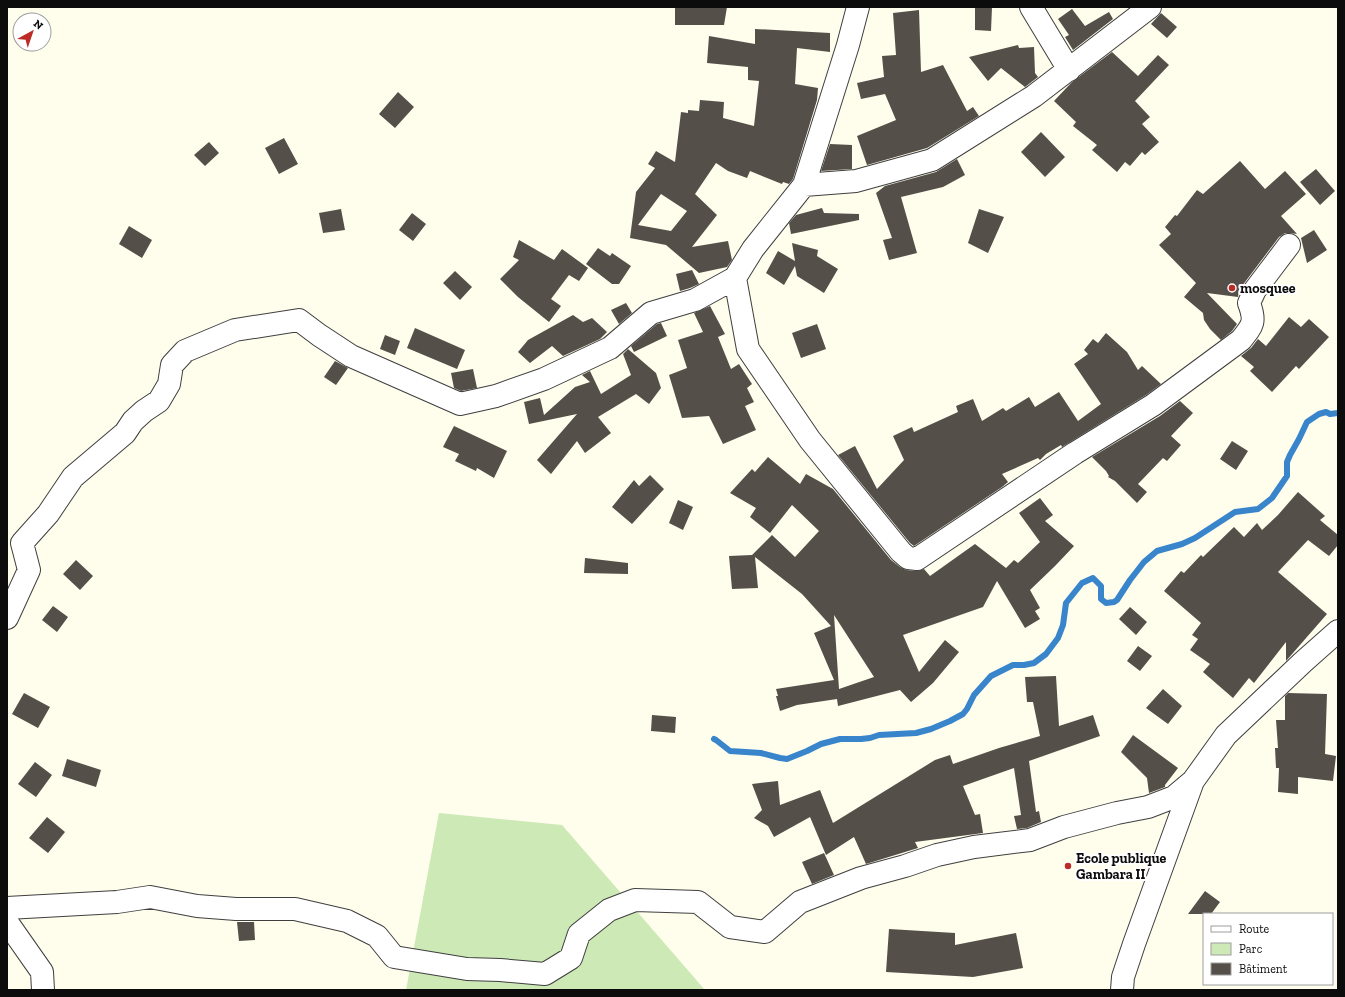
<svg xmlns="http://www.w3.org/2000/svg" width="1345" height="997" font-family="'Zilla Slab',serif">
<style>
.green{fill:#cce9b6}
.lines{fill:none;stroke-linecap:round;stroke-linejoin:round}
.stream{stroke:#3885cc;stroke-width:6}
.building{fill:#554f49;fill-rule:evenodd}
.street-casing{stroke:#3f3f3f;stroke-width:24}
.street{stroke:#fff;stroke-width:22}
.poi-dot{fill:#bc2b25;stroke:#fff;stroke-width:1.5}
.labels{text-anchor:middle;stroke-width:4;stroke-linejoin:round;paint-order:stroke}
.poi-label{font-size:14px;font-weight:bold;fill:#0c0c0c;stroke:#fff;text-anchor:start}
</style>
<rect width="100%" height="100%" fill="#fffdec"/>
<!-- green -->
<path class="green" d="M439 813 562 825 705 990H406Z"/>
<g class="lines">
<!-- stream -->
<path class="stream" d="M714 739 716 740 730 751 761 753 780 758 787 759 807 751 821 744 840 739H861L870 738 879 735 916 733 931 729 950 721 963 714 967 709 974 695 991 676 1013 665H1024L1034 663 1046 654 1058 638 1063 625 1066 603 1082 583 1093 578 1101 586V599L1106 603 1114 602 1117 600 1130 580 1144 562 1157 551 1182 544 1195 538 1235 512 1258 509 1272 498 1287 476V462L1290 455 1299 439 1307 422 1319 414 1326 412 1330 414 1338 413"/>
</g>
<!-- building -->
<path class="building" d="M675 7H727L724 25H675Z
M975 7H992L991 31 975 30Z
M1072 9 1085 26 1109 12 1113 19 1073 50 1065 37 1069 35 1058 19Z
M919 10 921 72 943 65 967 111 973 107 979 116 927 148 867 165 857 136 896 120 885 94 861 99 857 83 884 77 882 56 896 55 893 13Z
M1161 13 1177 27 1167 38 1151 24Z
M755 29 830 33V52L797 48 795 84 818 88 817 100 793 179 789 184 783 182 782 184 750 171 747 178 728 171 716 163 695 194 717 215 692 247 728 241 732 260 727 267 699 273 666 245 630 238 636 192 655 168 648 164 656 151 675 162 681 112 688 113V110L699 111 700 100 724 102 723 118 754 126 759 81 748 80V67L707 63 709 36 755 44ZM661 194 687 211 671 231 638 225Z
M1018 45 1019 48 1034 47 1035 73 1038 77 1025 87 1001 68 988 81 969 57Z
M1112 52 1138 76 1158 55 1169 65 1135 101 1150 117 1142 124 1159 142 1145 155 1142 152 1130 166 1125 162 1117 172 1092 150 1097 145 1073 126 1076 122 1054 101 1072 82Z
M398 92 414 107 395 128 379 114Z
M1041 132 1065 157 1045 177 1021 152Z
M284 138 298 164 279 174 265 148Z
M209 142 219 153 205 166 194 155Z
M830 144 852 145V169L821 171Z
M957 159 965 175 943 187 901 197 917 253 889 260 883 240 892 238 876 193 885 186 936 172Z
M1240 161 1265 189 1285 171 1306 194 1281 216 1297 234 1290 233H1285L1279 237 1239 290 1238 297 1207 293 1237 324 1232 331 1221 340 1210 329 1204 320 1203 313 1184 297 1196 283 1159 245 1171 234 1165 227 1175 215 1177 216 1197 190 1203 194Z
M1316 169 1335 191 1320 205 1300 182Z
M822 208 824 213 859 214V220L791 234 789 223 796 215Z
M341 209 345 230 323 233 319 213Z
M979 209 1004 217 988 253 968 243Z
M412 213 426 224 413 241 399 230Z
M129 226 152 240 142 258 119 244Z
M1314 230 1327 250 1307 263 1301 238Z
M519 240 554 260 562 249 588 268 579 281 569 275 551 299 561 306 549 322 518 297 500 279 519 260 513 257Z
M792 243 818 250 817 256 838 269 824 293 797 276 795 266 784 285 766 273 778 251 795 261Z
M598 248 610 256 612 253 631 266 619 284H612L586 264Z
M692 270 699 284 690 288 680 291 676 274Z
M455 271 472 287 460 300 443 283Z
M626 303 632 313 619 324 611 310Z
M710 306 725 334 718 337 731 369 739 364 752 384 747 388 754 402 745 406 756 430 723 444 709 416 682 418 669 375 687 368 678 340 703 332 694 313Z
M573 315 583 322 592 318 607 332 600 339 563 356 552 346 530 363 518 352 528 340Z
M1289 317 1301 327 1309 319 1329 337 1299 369 1296 366 1272 392 1250 371 1254 367 1241 356 1251 348 1258 339 1266 346Z
M661 323 667 336 634 352 631 346 657 324Z
M817 324 826 349 801 358 792 333Z
M415 328 465 350 457 369 407 348Z
M1106 333 1127 352 1138 370 1142 366 1161 384 1146 395 1062 447 1061 445 1046 454 1040 460 1038 458 1002 474 1008 482 1002 487 914 546 910 543 838 455 855 446 877 489 904 460 893 436 912 427 914 432 958 412 956 406 973 399 982 421 1003 408 1006 411 1029 397 1035 407 1059 392 1078 421 1101 404 1074 364 1088 354 1084 350 1093 339 1098 343Z
M385 335 400 341 395 355 380 349Z
M628 349 656 373 661 388 649 404 636 394 598 417 611 433 585 453 577 441 551 474 537 460 577 414 529 424 524 402 540 398 544 415 575 387 590 382 582 375 590 371 601 394 631 375 623 354Z
M335 361 348 368 336 385 324 377Z
M473 369 477 388 461 391 454 388 451 373Z
M1180 401 1193 413 1171 436 1181 445 1167 461 1163 458 1138 484 1147 492 1137 503 1115 481 1108 477 1109 476 1106 471 1092 457 1160 416Z
M454 426 507 451 494 478 477 468 476 471 455 461 459 454 443 447Z
M1232 441 1248 451 1236 470 1220 459Z
M768 457 800 484 806 474 833 489 891 560 900 567 906 570 916 571 924 569 930 576 975 544 1006 568 1014 560 1018 563 1040 542 1019 513 1040 498 1053 515 1045 521 1074 546 1055 566 1030 590 1040 608 1035 611 1040 619 1025 628 997 581 983 607 903 635 919 672 945 640 959 652 933 683 911 702 900 690 838 706 837 699 797 705 780 711 776 696H778L776 689 834 680 814 633 831 626 802 594 755 557 758 588 732 589 729 556 752 555 772 535 795 557 819 531 792 505 770 533 750 517 756 508 730 493 752 469 755 472ZM834 615 874 677 839 689 835 630Z
M650 475 664 489 632 524 612 507 634 480 639 486Z
M1298 492 1325 516 1320 520 1338 535V545L1329 556 1308 540 1278 572 1327 614 1286 661V642L1254 683 1249 678 1233 698 1203 672 1210 664 1190 650 1198 639 1192 635 1201 623 1164 591 1181 571 1184 573 1201 555 1203 557 1234 527 1244 537 1257 523 1262 530 1278 515Z
M678 500 693 507 683 530 669 523Z
M585 558 628 563V574L584 573Z
M76 560 93 576 80 590 63 574Z
M53 606 68 617 57 632 42 620Z
M1130 607 1147 622 1136 635 1119 619Z
M1138 646 1152 656 1140 671 1127 661Z
M1056 676 1059 726 1093 715 1100 736 1029 761 1036 812 1039 811 1041 822 1027 828 1017 829 1014 816 1021 815 1014 768 963 786 975 815 980 814 983 833 915 842 918 848 866 864 854 837 826 855 810 817 774 837 768 826 754 818 762 810 752 784 778 781 780 805 820 790 833 823 935 760 950 755 953 764 999 748 1040 736 1033 702H1027L1025 677Z
M1163 689 1182 706 1168 724 1146 708Z
M24 693 50 707 38 728 12 714Z
M1288 693 1327 694 1325 754 1336 756 1333 781 1298 777V794L1278 792 1279 768H1276L1275 748H1278L1276 720H1285V696Z
M652 715 676 717 675 733 651 731Z
M1133 735 1178 768 1165 785V787L1149 793 1147 778 1121 752Z
M67 759 101 770 96 787 62 776Z
M35 762 52 775 36 797 18 784Z
M47 817 65 832 48 853 29 838Z
M824 853 834 875 812 884 802 862Z
M1205 891 1220 902 1211 914H1188Z
M237 922H254L255 940 239 941Z
M889 929 955 933V945L1016 933 1023 968 973 977 886 972Z"/>
<g class="lines">
<defs>
<path id="street" d="M1031 7 1069 70
M804 185 856 181 932 160 1034 96 1150 7
M735 278 748 349 810 440 901 552 908 558 917 559 1075 453 1153 405 1241 340C1253 325 1256 322 1249 303L1255 290 1289 245
M735 278 753 249 804 185 848 45 858 7
M7 618 29 570 22 543 48 514 73 477 125 433 133 421 144 411 159 401 169 384 172 365 185 351 235 330 299 320 319 335 351 356 460 404 496 396 544 379 610 348 651 313 695 300 735 278
M7 908 117 902 150 897 197 906 236 909H295L347 921 377 936 394 957 467 969 500 970 545 974 571 958 579 934 609 910 635 900 698 902 730 927 765 932 800 902 861 878 905 866 937 855 974 847 1030 840 1064 827 1117 813 1148 807 1174 797 1193 781
M7 922 42 972 43 990
M1122 990 1123 977 1134 944 1193 781 1226 735 1303 662 1338 631"/>
</defs>
<!-- street casing -->
<use href="#street" class="street-casing"/>
<!-- street -->
<use href="#street" class="street"/>
</g>
<!-- markers -->
<g class="poi-dot">
<circle cx="1232" cy="288" r="4"/>
<circle cx="1068" cy="866" r="4"/>
</g>
<g class="labels">
<!-- poi labels -->
<g class="poi-label">
<text x="1240" y="293">mosquee</text>
<text x="1076" y="863">Ecole publique<tspan x="1076" dy="16">Gambara II</tspan></text>
</g>
</g>
<!-- border -->
<rect width="1345" height="997" fill="none" stroke="#0c0c0c" stroke-width="16"/>
<!-- legend -->
<rect x="1203" y="913" width="130" height="72" fill="#ffffff" stroke="#9e9e9e"/>
<rect x="1211" y="926" width="20" height="6" fill="#ffffff" stroke="#9e9e9e"/>
<text x="1239" y="933" font-size="12" fill="#0c0c0c">Route</text>
<rect x="1211" y="943" width="20" height="12" fill="#cce9b6" stroke="#9e9e9e"/>
<text x="1239" y="953" font-size="12" fill="#0c0c0c">Parc</text>
<rect x="1211" y="963" width="20" height="12" fill="#554f49" stroke="#9e9e9e"/>
<text x="1239" y="973" font-size="12" fill="#0c0c0c">Bâtiment</text>
<!-- north arrow -->
<g transform="translate(32 32) rotate(40)"><circle r="19" fill="#ffffff" stroke="#9e9e9e"/>
<path d="M0-3L7 15L0 10L-7 15Z" fill="#bc2b25"/>
<text y="-6" font-size="11" font-weight="bold" text-anchor="middle" fill="#0c0c0c">N</text>
</g>
</svg>
